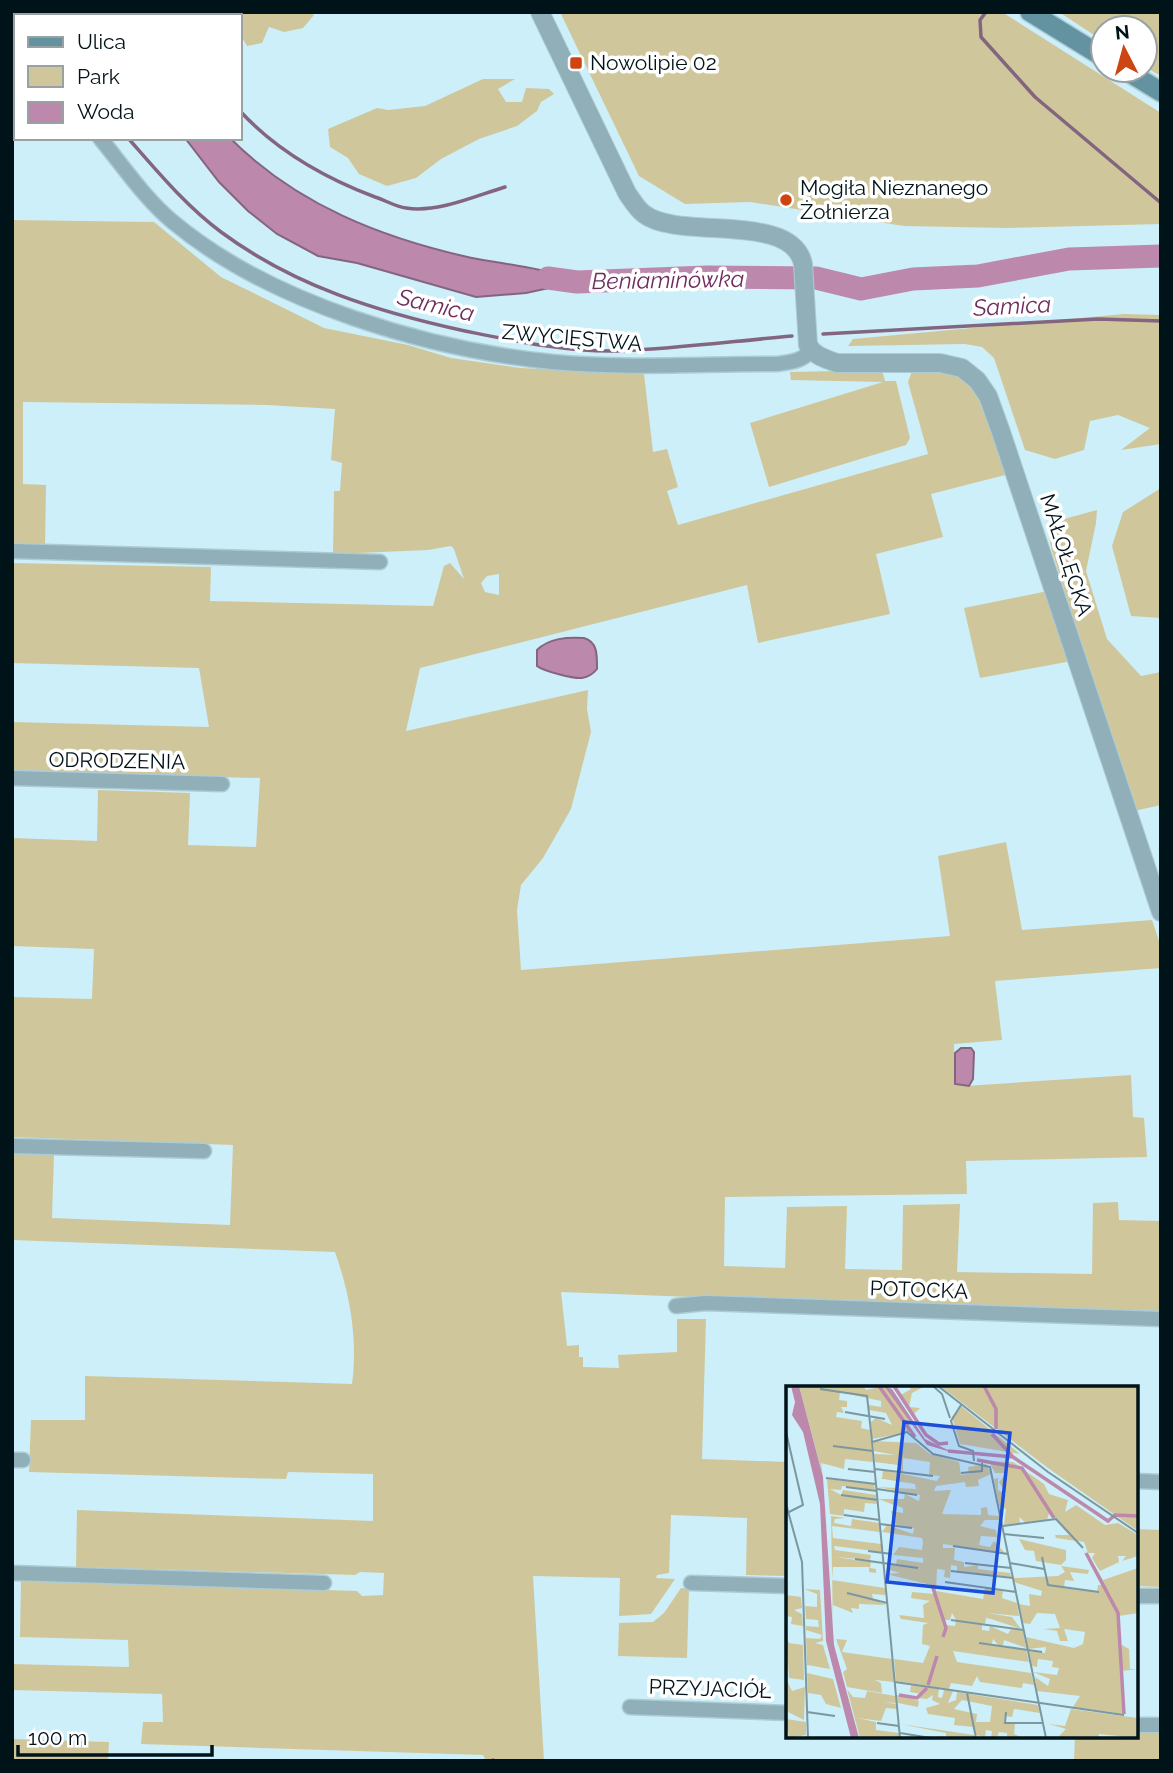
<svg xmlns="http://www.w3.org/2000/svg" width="1173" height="1773" font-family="Raleway,sans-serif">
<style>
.green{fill:#cfc79b;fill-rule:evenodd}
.water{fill:#bc88ac;stroke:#846580;stroke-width:2}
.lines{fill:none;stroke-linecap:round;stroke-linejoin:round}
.stream{stroke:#846580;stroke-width:3.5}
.river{stroke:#bc88ac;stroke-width:23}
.minor-casing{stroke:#acccd5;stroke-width:17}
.tertiary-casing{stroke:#acccd5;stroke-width:20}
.secondary-casing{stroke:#acccd5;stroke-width:22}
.minor{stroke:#90afb8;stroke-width:14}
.tertiary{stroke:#90afb8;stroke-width:18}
.secondary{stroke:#6393a0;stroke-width:19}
.poi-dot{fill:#cd4612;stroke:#fff;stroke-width:2.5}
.labels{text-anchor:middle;stroke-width:7;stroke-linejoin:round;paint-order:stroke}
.poi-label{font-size:21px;fill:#001319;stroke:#fff;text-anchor:start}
.street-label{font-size:21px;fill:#001319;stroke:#fff}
.water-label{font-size:23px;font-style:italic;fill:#6d2d5d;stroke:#fff}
.inset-river{fill:none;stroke:#bc88ac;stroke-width:3.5}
.inset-road{fill:none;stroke:#7b979f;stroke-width:2}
.view{fill:#1d4ed8;fill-opacity:0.15;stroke:#1d4ed8;stroke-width:3.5}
.inset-edge{fill:none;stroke:#001319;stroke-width:3.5}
</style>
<rect width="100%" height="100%" fill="#cdeff9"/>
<!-- green -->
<path class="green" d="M12 12H39L38 16H16V112L12 113Z
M235 12H310L314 15 303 28 284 32 269 27 262 43 247 46 240 34V16H233Z
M560 12H1002L1161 113V224L1007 228 904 226 750 202 685 204 639 176Z
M1059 12H1161V76L1145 67V28H1103V41Z
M483 79H515L498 89 506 102H522L526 88 549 89 554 94 541 102 537 111 517 126 479 139 441 159 416 178 387 186 359 174 348 158 330 147 328 129 377 108 388 110 425 106Z
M12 220 154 222 221 277 324 328 408 345 451 358 520 368 644 374 653 452 667 449 678 487 667 491 678 525 928 454 908 382 912 371H951L975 389 985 403 1009 474 931 494 943 537 876 554 890 614 758 643 747 585 420 668 406 731 588 690 587 709 591 732 571 809 543 858 521 885 517 910 521 970 950 936 938 856 1006 842 1022 930 1152 920 1161 947V968L995 981 1002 1040 954 1044 955 1084 965 1086 1131 1075 1133 1117 1144 1118 1147 1157 966 1161 967 1194 725 1197 724 1266 785 1268 787 1207 847 1206 845 1269 902 1270 903 1205 960 1204 957 1272 1092 1274 1093 1203 1118 1202 1119 1220 1161 1221V1315L561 1292 567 1346 579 1345V1357H583V1367L619 1368 618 1355 677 1352V1319H706L702 1459 788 1462V1576L746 1575 747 1518 671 1515 669 1573 657 1575 656 1578 675 1579 651 1614 619 1616 620 1578 533 1576 544 1761H486L483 1755 141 1744 143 1722H163L162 1694 12 1690V1664L129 1667 128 1640 20 1637 21 1580 357 1591 362 1596 383 1595 384 1573 360 1572 355 1575 76 1567 77 1510 373 1521V1474L288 1472 286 1479 29 1472 31 1420H85V1376L352 1384C358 1340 350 1294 335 1252L12 1240V1153L54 1154 52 1218 230 1225 233 1145 12 1137V997L92 999 94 949 12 946V838L97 841 98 790 190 793 188 845 256 847 260 778 12 772V722L209 727 199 668 12 663V563L211 567 210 601 433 606 444 566 450 563 464 579 454 549 451 546 428 550 333 554 334 491H340L342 463 331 460 335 409 267 405 23 402V484L46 485 45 547 12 546ZM499 574V595L485 592 481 583 487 576Z
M1124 314 1161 315V444L1121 450 1150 428 1118 415 1090 421 1084 450 1055 459 1025 450 994 358 982 347 965 344 848 346 853 339Z
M882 370 885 381H896L910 438 906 445 769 487 750 423 883 382 791 380 790 372Z
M1161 488V618L1131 616 1112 546 1123 512Z
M1097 510 1096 523 1086 571 1107 639 1141 676 1161 672V805L1134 811 1052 551 1046 524Z
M1048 591 1072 661 980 678 964 608Z
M1136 1529 1161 1530V1587L1136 1586Z
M681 1588 689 1589 687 1658 618 1656 619 1623 653 1622 664 1613Z
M1136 1731 1161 1732V1761H1074L1075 1736H1136Z
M12 1739 109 1742 108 1761H12Z"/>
<!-- water -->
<path class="water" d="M65 12H124L127 16H67Z
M185 138H230C297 205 382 238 472 258 507 265 544 267 577 282L526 293 476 297 357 263 318 256 277 234 248 211 219 182Z
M584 638C598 642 597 656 597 669 593 674 588 677 582 678 574 679 543 671 537 666V650C549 638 567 637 584 638Z
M961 1048H971L974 1052 973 1079 969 1086 955 1084V1053Z"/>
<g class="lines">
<!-- stream -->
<path class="stream" d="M25 12 28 16
M159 12 162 16
M986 12 980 20 981 37 1035 97 1161 203
M240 111C277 151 325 178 375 197 385 200 396 207 406 208 438 213 475 196 505 187
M128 138C157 171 186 206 221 232 294 286 378 312 465 331 515 341 566 352 617 351 675 349 734 341 792 336
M823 334 1098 319 1161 321
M493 1760V1761"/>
<!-- river -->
<path class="river" d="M548 278 577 282 707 277 816 278 861 289 913 279 978 276 1069 259 1161 256"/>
<defs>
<path id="minor" d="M12 120 16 119
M100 138C123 166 145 199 173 222 270 303 429 350 553 362 627 369 701 364 776 364 790 362 802 362 811 350
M12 551 380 562
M12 778 222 784
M12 1146 204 1151
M676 1306 705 1303 1161 1319
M12 1460H23
M1136 1481 1161 1482
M12 1573 324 1583
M691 1583 788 1586
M1136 1596H1161
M630 1707 788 1713
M1136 1725H1161"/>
<path id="tertiary" d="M540 12 627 193C632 200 637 209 644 214 679 241 792 211 803 264L808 345C814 356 826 359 837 363H940L962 368 977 380 988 396 1001 432 1161 912"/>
<path id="secondary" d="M1030 12 1103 57
M1125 70 1161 92"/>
</defs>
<!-- minor casing -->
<use href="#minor" class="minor-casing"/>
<!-- tertiary casing -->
<use href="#tertiary" class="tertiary-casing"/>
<!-- secondary casing -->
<use href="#secondary" class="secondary-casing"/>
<!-- minor -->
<use href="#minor" class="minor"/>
<!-- tertiary -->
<use href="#tertiary" class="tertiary"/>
<!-- secondary -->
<use href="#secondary" class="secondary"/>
</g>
<!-- markers -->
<g class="poi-dot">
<rect x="569" y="56" width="14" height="14" rx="3.5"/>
<circle cx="786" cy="200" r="7"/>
</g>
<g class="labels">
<!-- poi labels -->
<g class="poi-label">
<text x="590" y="70">Nowolipie 02</text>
<text x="800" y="195">Mogiła Nieznanego<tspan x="800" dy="24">Żołnierza</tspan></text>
</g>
<!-- street labels -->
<g class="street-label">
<text transform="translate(572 338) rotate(5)" y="7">ZWYCIĘSTWA</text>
<text transform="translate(1066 555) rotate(72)" y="7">MAŁOŁĘCKA</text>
<text transform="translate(117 761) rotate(1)" y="7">ODRODZENIA</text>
<text transform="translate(919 1290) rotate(2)" y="7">POTOCKA</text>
<text transform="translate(710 1689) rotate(2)" y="7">PRZYJACIÓŁ</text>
</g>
<!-- water labels -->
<g class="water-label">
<text transform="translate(668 280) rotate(-1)" y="8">Beniaminówka</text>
<text transform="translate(436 305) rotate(13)" y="8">Samica</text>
<text transform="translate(1012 306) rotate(-3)" y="8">Samica</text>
</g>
</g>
<!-- overview -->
<g transform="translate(786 1386)">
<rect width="352" height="352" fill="#cdeff9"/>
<path d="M13 0H77L80 4 98 0 122 32 124 46 86 53 85 36 90 32 106 39 100 27 83 24V19L95 21V15L54 6 53 14 61 15V21H55L58 27 51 26 50 31 76 35 75 42 84 44 87 76 59 73 58 83 35 77 37 90ZM122 0H139L126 7 123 21 134 22 128 28 113 10 125 3ZM154 0H352V145L262 82ZM175 20 234 68 174 58 166 31ZM87 55 130 57 144 68 173 76 175 89 197 85 183 87 182 81 200 78 205 88 192 94 193 100 180 101 179 96 150 100 148 105 165 104 156 128 195 129V122L201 121 202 129 213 130 214 134H199L194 140 210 144 211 151 195 150 193 159 204 161 208 155 219 167 157 158V162H169L168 174 178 176V181L192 179V183L224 187 225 191 171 185V180L165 179 164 192 158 191 159 184 151 183 150 205 197 213 199 202 217 205 216 212 231 217 233 230 201 227 226 231 235 243 205 233 200 232 199 238 170 234 166 227 164 234H157L160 239 169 240 170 235 196 239V244L203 245 204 240 222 248 225 243 237 245 240 262 218 254 217 259H212L207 253 206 258 189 256 240 264 243 276 167 265 171 276 245 287 248 299 237 297 236 302 194 296 191 290 186 300 165 297 163 303 110 295 108 273 137 277 144 260 136 258 137 239 142 237 115 233 113 229 138 232 137 219 144 215 125 212 126 206 148 208 145 199 100 188 114 187 104 184 105 179 137 183 110 178 111 173 137 177V172L107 169 113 161 136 164 137 156 136 152 96 146 101 139 127 148 128 142 108 138 105 125 117 127V122L92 113H118L119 108 133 115 134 109 91 101 130 103 129 98 91 92 96 93 97 84 151 95 154 90 143 89 144 76 117 72V86L112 85V79L89 76 88 68 109 69 88 65ZM191 75 227 76 258 98 263 108 282 114 279 126 290 119 319 139 332 137 352 149V170L336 175 340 170H332L333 176 314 185 306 172 309 167H302L298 156 270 152 269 149H283L263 127 261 134 240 137 233 131 234 137 218 139 220 123 213 120 208 93 212 92V104L220 108 213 96 221 87H209L203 76ZM41 93 88 98 89 104 56 100 55 104 44 103 55 109 57 104 90 109 91 118 79 117 78 126 58 123V130L44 128ZM45 130 60 132 49 133 48 137 65 140 66 133 93 137 94 146 46 140 47 152 95 158 96 166 48 160 49 164 85 169 84 174 49 171 85 176 84 182 90 183V187L83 186V181H47L46 194 99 202 100 209 86 208 87 213 100 219 73 218V223L65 222 67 227 47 219V242ZM233 153 280 164V174L275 179 250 175 248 165 239 164ZM296 162 310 182 317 194 352 182V227L333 230 336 282V259L343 263 344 283H352L336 285 338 328 287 321 294 310 251 305 249 291 262 300 264 293 247 286 271 289 273 282 266 281 267 275 252 273 251 281 246 280 243 265 259 267 260 261 242 263 240 251 288 262 297 258 299 246 278 243 282 255H274L271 245 257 243 274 242 269 228 251 227 244 238 237 237 233 218 244 220 243 208 255 210 256 205 228 196V192L272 190 279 186 275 180 303 184 302 188 284 186 288 195 279 194 278 202 311 206 312 199H318ZM18 203 34 204 37 255 29 257 37 259 44 283 21 279 20 252 34 253 36 249 20 244V240L33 241 32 234 20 233 19 220 31 221V208ZM0 209 15 211 16 222 8 224 16 228 17 240 5 238 6 231 0 230ZM0 249 3 257 17 259 18 294 3 292ZM50 253 61 254 56 266 106 273 108 296 89 294 95 297 96 307 61 301 57 286 61 283ZM21 287 47 293 55 322 40 318 35 309 22 307ZM0 293 6 305 19 301 18 334 2 326ZM125 299 153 303 152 311 156 312 158 304 167 305 162 317 170 314 171 306 252 319 254 327 228 323 226 331 219 330 218 338H229L228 348 237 352H221V347L213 346 211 352H205L206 345 200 344 199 351 190 349 188 341 168 339 169 332 142 328 140 322 154 318 146 314 147 309 141 313 120 311 133 315 132 321 112 317 111 309 132 312 135 308 124 306ZM176 314 206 320 204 336H190L191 328 168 323ZM61 303 67 311 79 312 81 305 109 310 110 317 98 316 110 318 111 323 100 322 95 335 71 332 90 336V344L113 347V352H74ZM285 323 352 332V352L313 348 312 352H271L280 343 263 338 279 340ZM0 333 20 336V349L3 352ZM114 338 188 349 189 352H160V347Z" fill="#cfc79b" fill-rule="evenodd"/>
<path d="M5 0H13L37 91 48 259 73 352H65L40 255 34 118 17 46 6 29 9 16ZM98 0 106 3 139 53 168 67 141 59Z" fill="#bc88ac"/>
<path class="inset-river" d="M93 0 129 51M108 0 140 49 153 58 162 57M198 0 210 23V43M206 48 227 71M162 65 227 71 322 135 329 129 352 130M191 74 236 82 268 132M300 167 332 227 338 328M146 199 160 242 157 251M142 299 151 270M113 309 131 312 141 302"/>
<path class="inset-road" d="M147 0 156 8 164 32M152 0 262 86 352 147M34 3 81 10 86 55M175 19 165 35 173 60 187 65 188 75M59 26 99 33M0 46 17 119 1 127M47 60 87 65M62 83 89 86M89 83 147 90M175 87 196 85V77M40 92 90 98M60 101 91 105M91 103 131 109M55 109 92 114M0 118 16 176 22 352M58 129 94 134M94 138 126 142M217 140 270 133 297 162M218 148 258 152M167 160 222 168M82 165 106 168M256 171 262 199 313 206M69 173 132 182M179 177 225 182M224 177 258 183M165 185 227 192M159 196 230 206M61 207 101 217M165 234 237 244M193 257 256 266M109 296 338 329M181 307 190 352M21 326 49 330M220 326 219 337H256M91 337 113 340M114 347 145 352M114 352 86 56 121 46 147 68 204 81 260 352"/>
<path class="view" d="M118 36 224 47 207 207 101 196Z"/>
<rect width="352" height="352" class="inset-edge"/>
</g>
<!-- border -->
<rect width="1173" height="1773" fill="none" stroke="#001319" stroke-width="28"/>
<!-- legend -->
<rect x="14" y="14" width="228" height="126" fill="#ffffff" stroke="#99a1a3" stroke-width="2"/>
<rect x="28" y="37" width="35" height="10" fill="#6393a0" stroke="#99a1a3" stroke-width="2"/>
<text x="77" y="49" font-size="21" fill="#001319">Ulica</text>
<rect x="28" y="66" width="35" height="21" fill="#cfc79b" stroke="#99a1a3" stroke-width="2"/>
<text x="77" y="84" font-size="21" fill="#001319">Park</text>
<rect x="28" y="102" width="35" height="21" fill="#bc88ac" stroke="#99a1a3" stroke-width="2"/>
<text x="77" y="119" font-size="21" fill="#001319">Woda</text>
<!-- north arrow -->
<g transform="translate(1124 49) rotate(354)"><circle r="33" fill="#ffffff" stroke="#99a1a3" stroke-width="2"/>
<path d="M0-5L12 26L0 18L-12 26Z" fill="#cd4612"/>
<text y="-10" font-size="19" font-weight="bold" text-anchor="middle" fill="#001319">N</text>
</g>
<!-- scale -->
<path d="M18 1745v10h194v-10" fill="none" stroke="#001319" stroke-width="3.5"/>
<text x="28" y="1745" font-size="21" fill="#001319" stroke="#ffffff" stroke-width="5" paint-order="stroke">100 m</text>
</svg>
